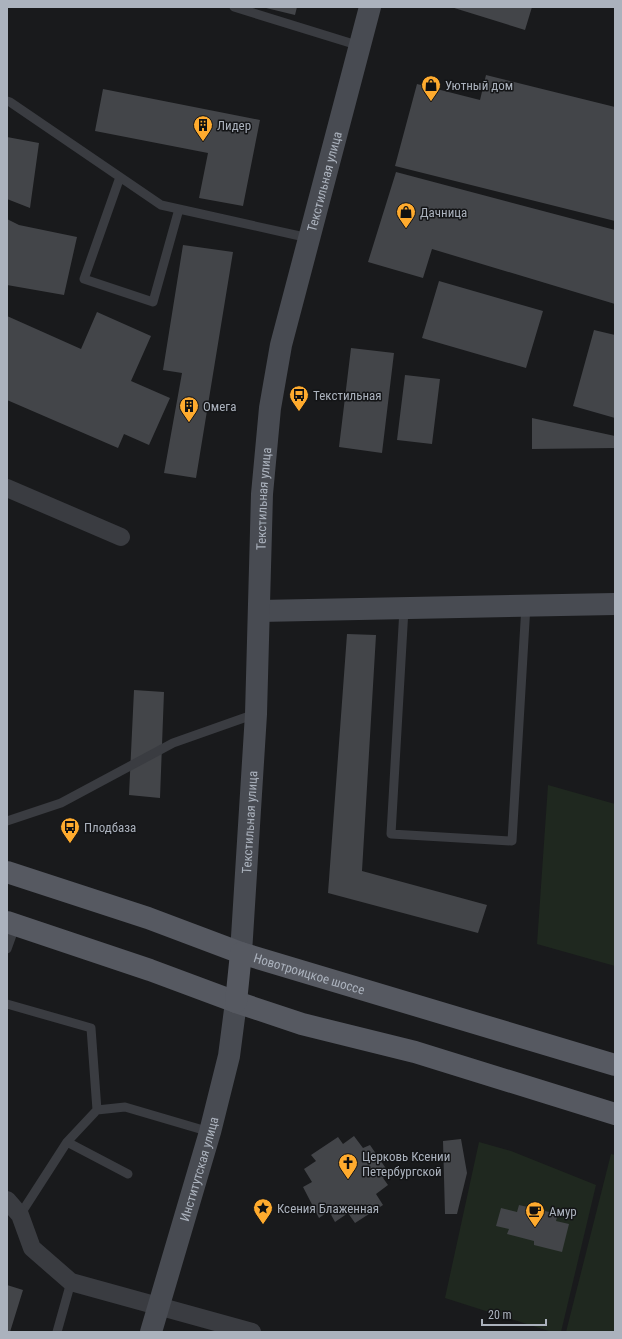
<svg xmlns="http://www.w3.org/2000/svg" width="622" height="1339" font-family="'Roboto Condensed',sans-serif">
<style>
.green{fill:#1f281f}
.building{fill:#434549}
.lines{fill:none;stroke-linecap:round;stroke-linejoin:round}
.lane{stroke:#3a3c41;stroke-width:9}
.street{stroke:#3a3c41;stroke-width:18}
.secondary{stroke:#484b52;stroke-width:22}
.primary{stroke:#565961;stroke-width:22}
.labels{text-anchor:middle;stroke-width:3;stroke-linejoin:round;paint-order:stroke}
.poi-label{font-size:13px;fill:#abb2bd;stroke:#141517;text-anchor:start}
.street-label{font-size:13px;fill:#abb2bd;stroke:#141517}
</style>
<rect width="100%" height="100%" fill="#191a1c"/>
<!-- green -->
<path class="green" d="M548 785 615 804V966L537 944Z
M479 1142 511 1151 596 1185 561 1332H552L445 1298Z
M611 1154 615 1155V1332H566Z"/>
<!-- building -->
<path class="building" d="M262 7H297L295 15Z
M451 7H532L525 30Z
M486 75 615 107V221L395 166 417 84 480 100Z
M103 89 260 120 243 206 199 198 208 153 95 131Z
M7 137 39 143 30 208 7 199Z
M396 172 615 230V304L432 249 423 278 368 262Z
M7 219 19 225 77 237 64 295 7 285Z
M183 245 233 252 196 478 164 473 182 373 163 370Z
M439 281 543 311 526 368 422 338Z
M97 312 151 336 131 381 170 398 149 445 124 434 118 448 7 400V316L81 349Z
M594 330 615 335V418L573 406Z
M351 348 394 353 382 453 339 447Z
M405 375 440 379 432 444 397 440Z
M532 418 615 436V448L532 449Z
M347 634 376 635 362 871 487 905 478 933 328 893Z
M134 690 164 692 160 798 129 795Z
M354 1136 363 1148 370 1145 389 1173 383 1178 388 1185 376 1194 383 1205 355 1223 348 1213 335 1222 329 1211 319 1218 303 1187 312 1182 304 1169 316 1161 311 1155 338 1137 343 1144Z
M461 1139 467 1173 457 1214H445L443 1141Z
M519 1205 558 1214 556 1221 569 1224 562 1252 534 1245V1241L507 1234 509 1229 496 1226 501 1208 517 1212Z
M7 1285 23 1290 10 1332H7Z"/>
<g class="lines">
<!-- lane -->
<path class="lane" d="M234 7 360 46
M7 101 10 102 161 205 309 238
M120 177 84 279 153 302 179 209
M404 609 391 834 512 841 526 605
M7 821 61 803 173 743 255 714
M7 949 16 924
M7 1004 91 1028 97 1110 67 1142 20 1215
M97 1110 125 1107 210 1132
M67 1142 128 1174
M57 1332 71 1282"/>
<!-- street -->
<path class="street" d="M7 488 121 537
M7 1200 20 1215 32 1248 71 1282 252 1332"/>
<!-- secondary -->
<g class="secondary">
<path d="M259 611 615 604"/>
<path id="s1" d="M241 953 256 714 262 494 270 408 281 345 370 7"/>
<path id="s2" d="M151 1332 210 1132 229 1056 236 1002"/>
</g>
<!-- primary -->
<g class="primary">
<path id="s3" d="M7 872 148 918 241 953 615 1065"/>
<path d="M7 922 150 970 236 1002 302 1024 415 1052 615 1114"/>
<path d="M236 1002 241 953"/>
</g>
</g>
<!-- icons -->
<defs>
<symbol id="shop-pin" viewBox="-11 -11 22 30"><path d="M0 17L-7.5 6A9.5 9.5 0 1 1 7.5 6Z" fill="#ffab2e" stroke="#141517"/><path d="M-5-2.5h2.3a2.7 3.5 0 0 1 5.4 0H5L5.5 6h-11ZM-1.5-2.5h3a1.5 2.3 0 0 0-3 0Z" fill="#111"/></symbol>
<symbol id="building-pin" viewBox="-11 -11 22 30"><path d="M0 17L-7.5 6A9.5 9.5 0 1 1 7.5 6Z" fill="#ffab2e" stroke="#141517"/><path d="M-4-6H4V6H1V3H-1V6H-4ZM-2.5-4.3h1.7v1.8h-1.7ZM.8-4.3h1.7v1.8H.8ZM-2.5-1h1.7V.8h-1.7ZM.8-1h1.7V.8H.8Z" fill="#111"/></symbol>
<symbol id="bus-pin" viewBox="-11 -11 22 30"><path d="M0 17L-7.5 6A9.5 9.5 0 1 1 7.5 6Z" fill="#ffab2e" stroke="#141517"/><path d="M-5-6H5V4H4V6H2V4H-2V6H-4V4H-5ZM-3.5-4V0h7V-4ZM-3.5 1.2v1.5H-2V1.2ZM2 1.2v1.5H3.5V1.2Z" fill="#111"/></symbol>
<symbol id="church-pin" viewBox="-11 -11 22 30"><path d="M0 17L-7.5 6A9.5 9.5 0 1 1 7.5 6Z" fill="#ffab2e" stroke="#141517"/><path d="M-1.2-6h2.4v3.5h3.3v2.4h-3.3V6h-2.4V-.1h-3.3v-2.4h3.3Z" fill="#111"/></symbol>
<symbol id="sight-pin" viewBox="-11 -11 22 30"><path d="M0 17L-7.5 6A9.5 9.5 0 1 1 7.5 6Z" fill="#ffab2e" stroke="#141517"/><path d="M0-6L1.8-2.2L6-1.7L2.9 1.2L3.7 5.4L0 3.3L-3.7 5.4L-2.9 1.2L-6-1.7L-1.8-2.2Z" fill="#111"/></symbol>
<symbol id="cafe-pin" viewBox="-11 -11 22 30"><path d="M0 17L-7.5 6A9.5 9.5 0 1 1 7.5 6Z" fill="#ffab2e" stroke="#141517"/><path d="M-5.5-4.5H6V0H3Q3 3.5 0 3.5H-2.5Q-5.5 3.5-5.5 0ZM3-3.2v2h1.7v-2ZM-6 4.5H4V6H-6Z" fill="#111"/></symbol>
</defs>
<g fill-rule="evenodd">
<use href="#shop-pin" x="420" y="74" width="22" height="30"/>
<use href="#building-pin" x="192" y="114" width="22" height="30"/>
<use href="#shop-pin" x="395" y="201" width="22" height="30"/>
<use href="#bus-pin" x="288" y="384" width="22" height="30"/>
<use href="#building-pin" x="178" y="395" width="22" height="30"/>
<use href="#bus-pin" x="59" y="816" width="22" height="30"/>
<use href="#church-pin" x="337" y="1152" width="22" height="30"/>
<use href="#sight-pin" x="252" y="1197" width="22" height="30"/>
<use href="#cafe-pin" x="524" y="1200" width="22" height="30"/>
</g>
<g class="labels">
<!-- poi labels -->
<g class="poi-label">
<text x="445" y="90">Уютный дом</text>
<text x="217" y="130">Лидер</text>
<text x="420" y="217">Дачница</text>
<text x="313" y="400">Текстильная</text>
<text x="203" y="411">Омега</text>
<text x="84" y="832">Плодбаза</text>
<text x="362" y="1161">Церковь Ксении<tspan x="362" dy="15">Петербургской</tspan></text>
<text x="277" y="1213">Ксения Блаженная</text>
<text x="549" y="1216">Амур</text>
</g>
<!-- street labels -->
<g class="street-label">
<text dy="5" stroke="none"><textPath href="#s1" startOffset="779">Текстильная улица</textPath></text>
<text dy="5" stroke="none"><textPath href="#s1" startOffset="455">Текстильная улица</textPath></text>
<text dy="5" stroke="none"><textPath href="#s1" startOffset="131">Текстильная улица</textPath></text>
<text dy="5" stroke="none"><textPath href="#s3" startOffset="319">Новотроицкое шоссе</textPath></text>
<text dy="5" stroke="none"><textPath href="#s2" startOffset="170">Институтская улица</textPath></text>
</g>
</g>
<!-- border -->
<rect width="622" height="1339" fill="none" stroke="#abb2bd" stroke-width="16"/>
<!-- scale -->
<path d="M482 1319v6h64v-6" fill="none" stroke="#abb2bd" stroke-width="2"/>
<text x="488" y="1319" font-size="12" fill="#abb2bd" stroke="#141517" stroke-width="3" paint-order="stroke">20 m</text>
</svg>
